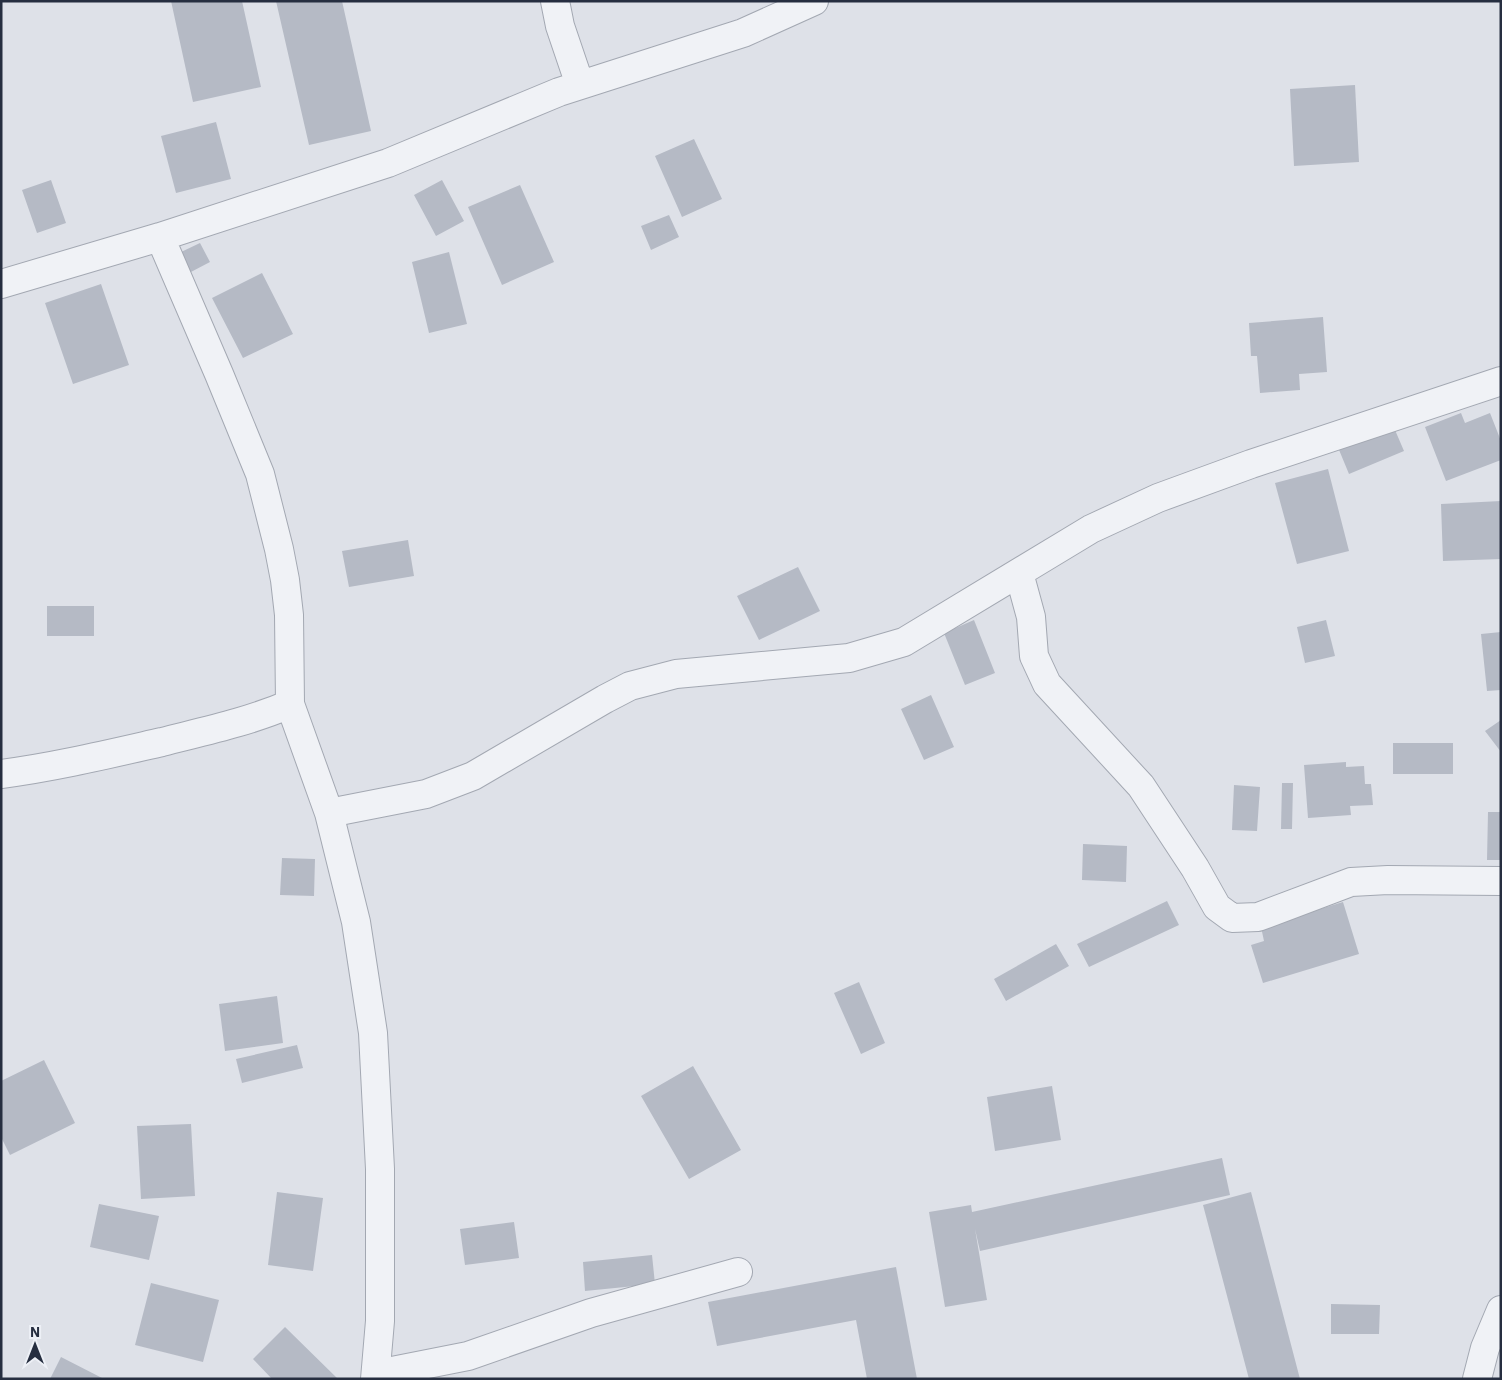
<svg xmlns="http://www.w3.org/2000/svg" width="1502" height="1380" font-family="'IBM Plex Sans',sans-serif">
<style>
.building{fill:#b5bac5}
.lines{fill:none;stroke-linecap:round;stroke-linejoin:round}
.minor-casing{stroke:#a3a8b2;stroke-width:30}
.minor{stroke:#f0f2f6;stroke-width:28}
</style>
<rect width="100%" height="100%" fill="#dee1e8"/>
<!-- building -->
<path class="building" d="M171 1H242L261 87 193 102Z
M276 1H342L371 131 309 145Z
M1355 85 1359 162 1294 166 1290 89Z
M216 122 231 179 176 193 161 136Z
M694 139 722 199 682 217 655 156Z
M51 180 66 223 37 233 22 190Z
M442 180 464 221 436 236 414 195Z
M520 185 554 262 502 285 468 207Z
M669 215 679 237 651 250 641 226Z
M200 243 210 262 189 273 179 253Z
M449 252 467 324 429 333 412 262Z
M262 273 293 334 243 358 212 298Z
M101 284 129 365 73 384 45 303Z
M1323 317 1327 372 1299 374 1300 390 1260 393 1257 356H1251L1249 323Z
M1461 413 1465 423 1490 413 1501 441V460L1446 481 1425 427Z
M1392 423 1404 451 1349 474 1337 445Z
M1328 469 1349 551 1297 564 1275 483Z
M1501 501V559L1443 561 1441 504Z
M408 540 414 576 349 587 342 551Z
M798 567 820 611 759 640 737 596Z
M47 606H94V636H47Z
M974 620 995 673 965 685 944 633Z
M1326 620 1335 656 1305 663 1297 627Z
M1501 632V690L1487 691 1481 634Z
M931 695 954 747 924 760 901 709Z
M1501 720V752L1485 731Z
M1393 743H1453V774H1393Z
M1346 762V767L1364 766 1365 784H1371L1373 805 1350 806 1351 815 1308 818 1304 765Z
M1282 783H1293L1292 829H1281Z
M1234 785 1260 787 1257 831 1232 830Z
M1488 812H1501V860H1487Z
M1083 844 1127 846 1126 882 1082 880Z
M282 858 315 859 314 896 280 895Z
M1167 901 1179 925 1089 967 1077 944Z
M1343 902 1359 954 1263 983 1251 945 1264 941 1261 927Z
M1056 944 1069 966 1006 1001 994 979Z
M859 982 885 1043 861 1054 834 993Z
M277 996 283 1043 225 1051 219 1004Z
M297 1045 303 1068 242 1083 236 1059Z
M44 1060 75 1123 10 1155 1 1137V1081Z
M693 1066 741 1150 689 1179 641 1096Z
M1052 1086 1061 1140 995 1151 987 1097Z
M191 1124 195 1196 141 1199 137 1126Z
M1222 1158 1230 1195 980 1251 975 1229 987 1300 945 1307 929 1212 971 1205 972 1212Z
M277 1192 323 1198 313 1271 268 1265Z
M1251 1192 1300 1379H1249L1203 1205Z
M99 1204 159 1216 149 1260 90 1247Z
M514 1222 519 1258 465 1265 460 1229Z
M652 1255 655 1284 585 1291 583 1262Z
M896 1267 917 1379H867L856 1320 717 1346 708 1302Z
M151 1283 219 1300 203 1362 135 1345Z
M1331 1304 1380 1305 1379 1334H1331Z
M285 1327 338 1379H272L253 1359Z
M61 1357 104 1379H50Z"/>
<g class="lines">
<defs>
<path id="minor" d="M555 1 560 26 580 85
M160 237 219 374 260 474 279 549 285 580 289 615 290 704 329 813 356 922 373 1033 380 1169V1321L375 1379
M1 284 160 237 388 163 559 92 743 33 814 1
M1019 573 1031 617 1034 656 1047 684 1141 786 1195 868 1217 907 1232 918 1258 917 1351 882 1388 880 1501 881
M1 774C55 767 109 754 162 742 205 731 248 722 290 704
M329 813 426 794 473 776 605 699 630 686 676 674 849 658 904 642 1091 529 1158 498 1251 464 1501 381
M377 1374 468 1356 591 1313 738 1272
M1477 1379 1485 1348 1501 1310"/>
</defs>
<!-- minor casing -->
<use href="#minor" class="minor-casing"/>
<!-- minor -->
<use href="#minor" class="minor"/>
</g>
<!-- border -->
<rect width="1502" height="1380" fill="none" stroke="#262e40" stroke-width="5"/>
<!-- north arrow -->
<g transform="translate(35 1345)" stroke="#edf0f6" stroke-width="4" paint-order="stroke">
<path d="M0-4L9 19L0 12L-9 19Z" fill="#262e40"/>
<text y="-8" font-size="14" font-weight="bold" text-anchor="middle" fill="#262e40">N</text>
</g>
</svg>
